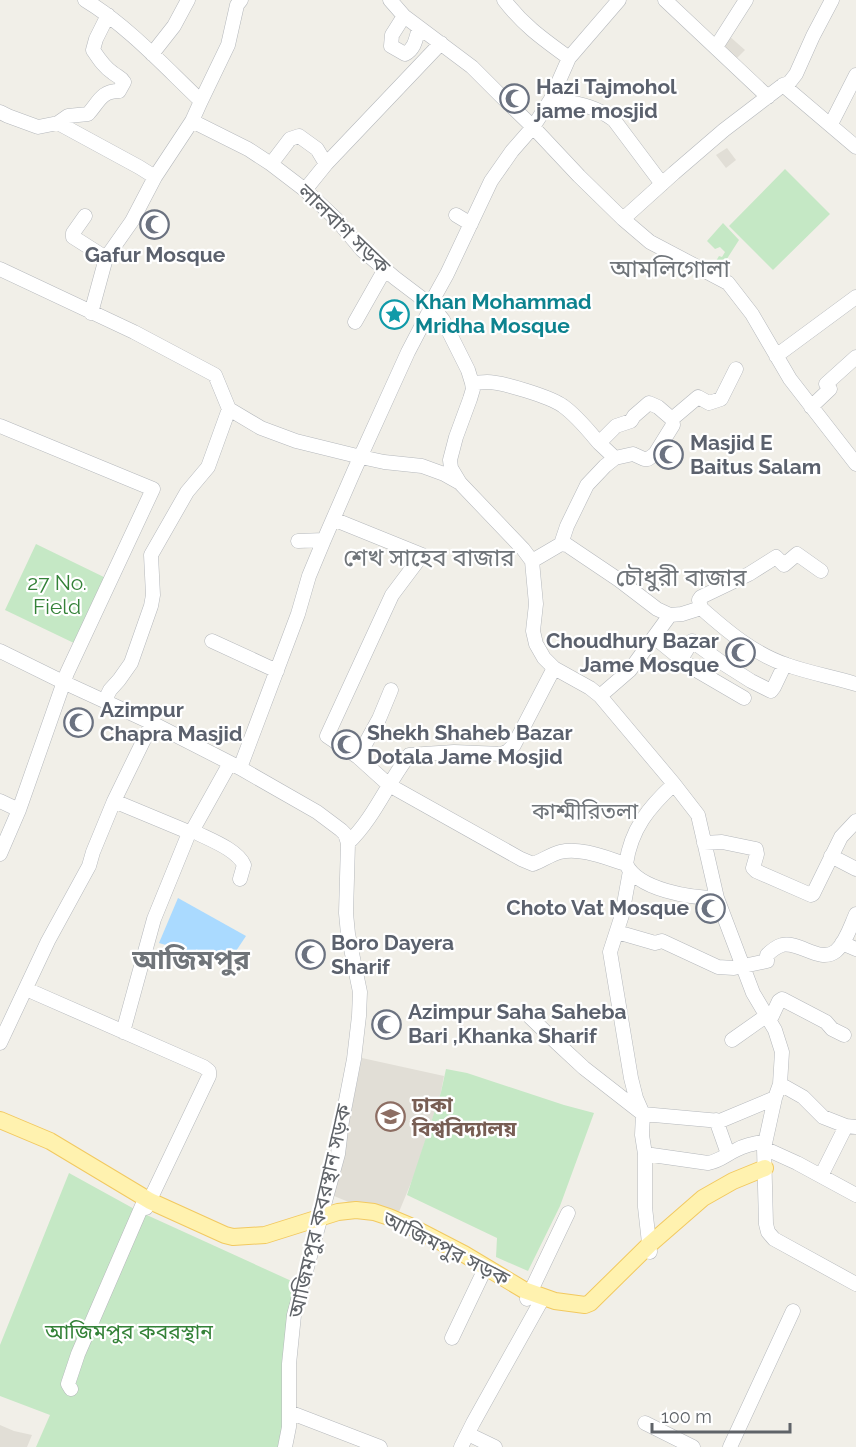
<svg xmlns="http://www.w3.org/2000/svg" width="856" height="1447" font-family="Raleway,'Noto Sans Bengali',sans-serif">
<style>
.education{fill:#e1ded6}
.green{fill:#c5e8c5}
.water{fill:#aadaff}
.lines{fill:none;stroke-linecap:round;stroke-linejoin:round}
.minor-casing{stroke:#b5b8bc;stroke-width:15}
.major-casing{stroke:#f2c960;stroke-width:18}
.minor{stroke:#fff;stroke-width:14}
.major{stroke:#fff2af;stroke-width:16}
.labels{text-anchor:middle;stroke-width:4.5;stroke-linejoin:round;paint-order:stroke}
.worship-label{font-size:21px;font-weight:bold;fill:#5b616d;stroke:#fff;text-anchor:start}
.street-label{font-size:21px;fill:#5f6368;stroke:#fff}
.culture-label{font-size:21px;font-weight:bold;fill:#0d838f;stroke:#fff;text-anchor:start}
.park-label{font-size:21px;fill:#348238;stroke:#fff}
.education-label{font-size:21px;font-weight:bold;fill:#785e54;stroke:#fff;text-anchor:start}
.neighbourhood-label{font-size:22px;fill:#70757a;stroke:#fff}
.quarter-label{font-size:24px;fill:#70757a;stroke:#fff}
.district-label{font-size:27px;font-weight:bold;fill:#70757a;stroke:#fff}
</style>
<rect width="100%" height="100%" fill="#f1efe8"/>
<!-- education -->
<path class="education" d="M728 35 745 50 734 61 717 46Z
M727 148 736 160 726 168 716 155Z
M362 1058 444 1076 441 1092 415 1173 394 1224 373 1212 334 1196Z
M0 1425 14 1431 32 1435 27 1447H0Z"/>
<!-- green -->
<path class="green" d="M785 169 830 214 773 270 729 226Z
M723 223 739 240 723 265 716 261 719 256 722 257 725 252 720 247 715 249 707 241Z
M36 544 110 580 78 645 5 610Z
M446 1069 467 1073 564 1105 594 1113 560 1206 528 1271 496 1257 497 1238 407 1195 441 1092Z
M69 1173 138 1211 298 1284 283 1433 280 1447H36L50 1415 0 1396V1345Z"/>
<!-- water -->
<path class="water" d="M178 898 246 936 228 963 159 943Z"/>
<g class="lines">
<defs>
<path id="minor" d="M85 0C128 26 165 67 201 101L192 121 248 149 271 164 305 190 336 219 362 250 395 278 432 306 443 320 468 370 472 383 473 389 470 399 456 437 450 460 451 468 460 483 523 549 532 561 536 604 533 631 536 644 544 658 554 668 590 688 600 696 674 784 698 815 717 898 753 993 775 1030 782 1052 780 1084 775 1098 764 1148 766 1224 768 1232 774 1239 856 1284
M390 0 404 16 472 67 500 95 533 127 579 176 623 219 650 242 728 283 752 314 790 379 856 464
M504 0C524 26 543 39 569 58
M665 0 768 97
M404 16 392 35 391 46 405 54C415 49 416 38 419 28
M716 47 746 0
M152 54 174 26 188 0
M783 85 789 83 796 74 813 36 832 0
M551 99C577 104 592 104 614 120L662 184
M201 101 228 45 237 5 241 0
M0 112 8 116 38 127 58 123 139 167 155 177
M58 123 68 116 88 114C99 102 101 91 119 91L124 82C121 77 118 77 113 73 104 67 99 59 93 50L96 39 108 15
M831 124 856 75
M271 164 290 139 299 136 317 149 326 164
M305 190 326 164 441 43
M456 215 471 224
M85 216 73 233V237L106 258
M623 219 674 173 724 130 783 85 856 147
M0 269 134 332 215 375 229 409 261 428 296 441 361 457 384 462 422 466 444 474 460 483
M91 313 106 258 132 221 155 177 192 121
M355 322 385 269
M776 356 856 297
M472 383C477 383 482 382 487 382 502 382 551 397 563 406 577 416 588 430 599 443
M811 407 830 389 826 384 856 357
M0 426 153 489 67 673 19 810 0 854
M615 458 599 443 616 426 631 421 634 416 649 403 658 407 672 419
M333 519 422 555 392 595 327 736 358 757
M298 541 324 540
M561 544 567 526 587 485 605 466 615 458 633 454 644 459H648L655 454 673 425 672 419 698 397 709 403 721 399 736 369
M532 561 561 544 567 545 619 580 657 609 670 615 682 614 701 608
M701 608C727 631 754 654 787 665 810 673 833 677 856 684
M701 608 699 600 701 597 749 574 776 557 784 565 797 554 821 571
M654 637 681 659 696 670 744 698
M212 641 277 671
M0 651 63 682 152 723 240 768 317 812 341 830 345 834 348 843 346 913 348 934 360 992 359 1016 354 1059 342 1121 338 1154 294 1315 289 1364V1427L285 1447
M681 659 692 641 721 662 751 681 771 691 774 687 785 664
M391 690 379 719 358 757 389 785 521 859 533 864C541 861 552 854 560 852 581 847 606 858 626 864 638 890 691 898 717 898
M600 696 630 670 670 615
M105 700 110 690 119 680 131 663 151 606 153 595 151 555 187 492 208 467 229 409
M240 768 289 638 298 614 309 576 324 540 354 471 408 352 432 306V301L447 274 491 181 512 151 533 127 551 99 569 58 619 0
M0 801 19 810
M114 801 191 833 230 763
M193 831C208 839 237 849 244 865L240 879
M348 843C374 818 387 784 409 755L454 752 502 754 508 751 514 745 554 668
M704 843 722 842 756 849 757 854 753 868 756 871 811 895 813 894 841 837 856 821
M831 856 856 869
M626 864C631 829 649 807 674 784
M630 871 622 915 610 952 631 1078 636 1098 643 1114 642 1135 645 1154V1207L650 1252
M617 932 655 943 662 941 718 967 734 968 767 961V955C771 951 776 947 782 945 800 941 820 964 836 951 846 942 851 925 856 914
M842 943 856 949
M26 989 204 1067 209 1071V1076L146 1208
M530 1017 557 1043 584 1068 643 1114 720 1121 775 1098
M123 1032 154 919 189 833
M732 1040 766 1016H772L779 1001 782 999 826 1022 832 1029 844 1035
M0 1043 48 941 89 866 93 852 114 801 152 723
M780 1084 803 1097 823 1117 846 1126 856 1127
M716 1120 728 1154
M764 1148 797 1163 856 1195
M645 1154 708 1163C720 1161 725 1155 736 1150 745 1145 755 1143 765 1142
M821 1176 846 1126
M527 1299 568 1213
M452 1338 483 1273
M71 1389 68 1384 78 1354 142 1206
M289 1412 380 1447
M645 1423 693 1447
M468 1434 495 1447
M461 1447 473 1423 540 1303
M730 1447 793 1311"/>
<path id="major" d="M0 1120 50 1141 150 1201 225 1235 233 1237 265 1235 338 1212 356 1210 374 1212 389 1217 408 1225 464 1254 524 1290 555 1301 585 1305 590 1303 649 1245 703 1198 733 1181 765 1168"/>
</defs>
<!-- minor casing -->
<use href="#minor" class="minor-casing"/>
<!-- major casing -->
<use href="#major" class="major-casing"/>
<!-- minor -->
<use href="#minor" class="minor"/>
<!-- major -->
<use href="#major" class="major"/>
</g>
<!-- icons -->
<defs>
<symbol id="mosque-ring" viewBox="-11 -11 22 22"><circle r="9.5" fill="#fff" stroke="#6b7280" stroke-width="1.5"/><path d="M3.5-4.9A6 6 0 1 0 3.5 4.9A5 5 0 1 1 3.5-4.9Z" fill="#6b7280"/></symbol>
<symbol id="sight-ring" viewBox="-11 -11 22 22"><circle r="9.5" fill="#fff" stroke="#0f9aa8" stroke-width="1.5"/><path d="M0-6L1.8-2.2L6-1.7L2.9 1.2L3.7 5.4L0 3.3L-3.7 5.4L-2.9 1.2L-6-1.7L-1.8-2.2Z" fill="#0f9aa8"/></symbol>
<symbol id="university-ring" viewBox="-11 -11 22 22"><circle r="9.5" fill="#fff" stroke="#8d6e63" stroke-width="1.5"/><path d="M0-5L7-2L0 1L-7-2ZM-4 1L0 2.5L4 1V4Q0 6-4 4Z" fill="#8d6e63"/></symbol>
</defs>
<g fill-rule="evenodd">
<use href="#mosque-ring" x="498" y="82" width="33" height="33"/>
<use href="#mosque-ring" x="138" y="208" width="33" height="33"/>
<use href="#sight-ring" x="378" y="298" width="33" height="33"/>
<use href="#mosque-ring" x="652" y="438" width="33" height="33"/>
<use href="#mosque-ring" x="724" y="636" width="33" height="33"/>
<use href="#mosque-ring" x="62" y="706" width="33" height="33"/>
<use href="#mosque-ring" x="330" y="728" width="33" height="33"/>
<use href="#mosque-ring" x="694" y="892" width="33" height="33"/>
<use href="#mosque-ring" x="294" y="938" width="33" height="33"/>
<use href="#mosque-ring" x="370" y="1008" width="33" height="33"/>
<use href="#university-ring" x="374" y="1100" width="33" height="33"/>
</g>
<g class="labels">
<!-- worship labels -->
<g class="worship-label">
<text x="536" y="94">Hazi Tajmohol<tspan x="536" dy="24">jame mosjid</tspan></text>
<text x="155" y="262" text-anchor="middle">Gafur Mosque</text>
<text x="690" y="450">Masjid E<tspan x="690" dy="24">Baitus Salam</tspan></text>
<text x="719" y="648" text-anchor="end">Choudhury Bazar<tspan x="719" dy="24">Jame Mosque</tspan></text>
<text x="100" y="717">Azimpur<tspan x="100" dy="24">Chapra Masjid</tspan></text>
<text x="367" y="740">Shekh Shaheb Bazar<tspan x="367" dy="24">Dotala Jame Mosjid</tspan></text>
<text x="689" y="915" text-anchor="end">Choto Vat Mosque</text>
<text x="331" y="950">Boro Dayera<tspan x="331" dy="24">Sharif</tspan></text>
<text x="408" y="1019">Azimpur Saha Saheba<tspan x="408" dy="24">Bari ,Khanka Sharif</tspan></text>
</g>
<!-- street labels -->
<g class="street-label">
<text transform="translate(344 229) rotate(44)" y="7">লালবাগ সড়ক</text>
<text transform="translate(320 1211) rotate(-77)" y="7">আজিমপুর কবরস্থান সড়ক</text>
<text transform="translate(446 1249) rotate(27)" y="7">আজিমপুর সড়ক</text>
</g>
<!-- culture labels -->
<g class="culture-label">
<text x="415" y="309">Khan Mohammad<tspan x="415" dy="24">Mridha Mosque</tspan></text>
</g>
<!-- park labels -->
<g class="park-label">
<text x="57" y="590">27 No.<tspan x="57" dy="24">Field</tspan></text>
<text x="129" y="1339">আজিমপুর কবরস্থান</text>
</g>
<!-- education labels -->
<g class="education-label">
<text x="412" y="1112">ঢাকা<tspan x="412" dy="24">বিশ্ববিদ্যালয়</tspan></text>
</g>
<!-- neighbourhood labels -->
<g class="neighbourhood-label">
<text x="585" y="819">কাশ্মীরিতলা</text>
</g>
<!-- quarter labels -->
<g class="quarter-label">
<text x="670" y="277">আমলিগোলা</text>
<text x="429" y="566">শেখ সাহেব বাজার</text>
<text x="681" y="586">চৌধুরী বাজার</text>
</g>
<!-- district labels -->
<g class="district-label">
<text x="191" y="969">আজিমপুর</text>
</g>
</g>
<!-- scale -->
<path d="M652 1423v9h138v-9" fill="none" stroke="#5f6368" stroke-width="3"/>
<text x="661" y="1423" font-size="18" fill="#5f6368" stroke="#ffffff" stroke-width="4.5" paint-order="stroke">100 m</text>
</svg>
